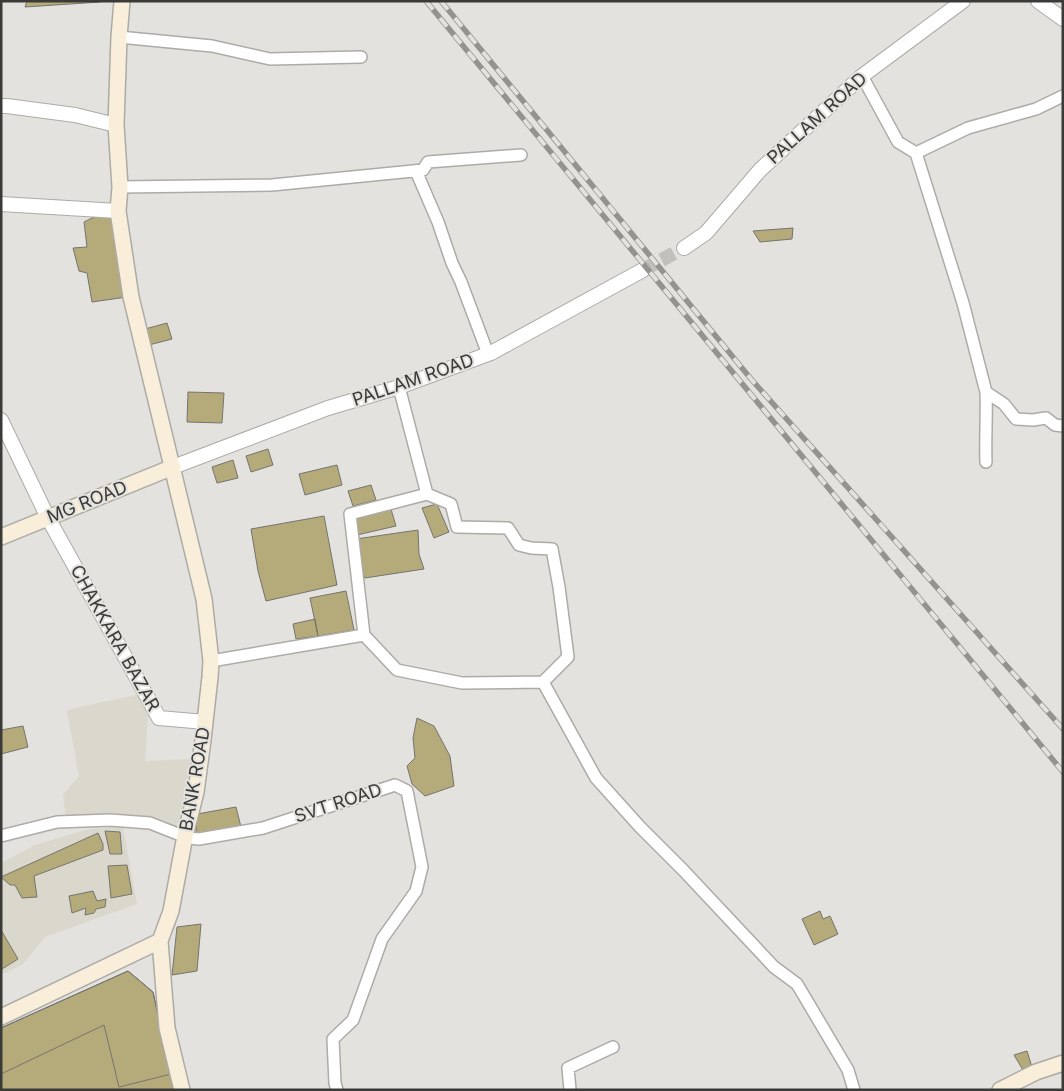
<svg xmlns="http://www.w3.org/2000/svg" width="1064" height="1091" font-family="Inter,sans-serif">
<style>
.built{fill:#dad8cc}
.building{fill:#b5aa79;stroke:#757470}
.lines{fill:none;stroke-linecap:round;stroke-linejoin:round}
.tertiary-tunnel{stroke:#c1c0bd;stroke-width:14;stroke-dasharray:14 7;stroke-linecap:butt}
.minor-casing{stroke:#acaba7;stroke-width:14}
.tertiary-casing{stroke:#acaba7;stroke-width:16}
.secondary-casing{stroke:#acaba7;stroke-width:18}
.minor{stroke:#fff;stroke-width:11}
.tertiary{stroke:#fff;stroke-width:14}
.secondary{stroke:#f8eed9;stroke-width:15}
.rail-casing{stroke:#949390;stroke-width:5.5}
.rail{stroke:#e3e2de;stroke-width:4;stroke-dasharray:11;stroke-linecap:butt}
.labels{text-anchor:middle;stroke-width:4;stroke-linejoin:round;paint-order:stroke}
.street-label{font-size:18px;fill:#3a3a38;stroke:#e3e2de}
</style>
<rect width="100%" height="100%" fill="#e3e2de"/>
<!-- built -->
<path class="built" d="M137 695 148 714 145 761 192 759 188 783 178 827 153 822 66 820 63 795 79 776 67 711 74 708Z
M123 827 137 904 45 937 22 965 1 975V863L35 845 89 829Z"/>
<!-- building -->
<path class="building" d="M27 1H100V2L25 7Z
M113 215 127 297 92 302 87 273 79 271 73 248 87 247 84 222 96 216Z
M793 228 792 239 760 242 753 231Z
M167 323 172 339 149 345 145 329Z
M188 392 224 393 222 423 187 422Z
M268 449 273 465 251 472 246 456Z
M233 460 238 478 217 483 212 467Z
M337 465 342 485 305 495 299 474Z
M371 485 376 500 353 506 348 491Z
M437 504 449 532 434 538 422 508Z
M391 509 396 526 357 535 355 518Z
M324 516 337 585 266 601 258 571 251 529Z
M418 530 419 554 424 569 365 578 359 566 356 539Z
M346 591 354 630 318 636 310 598Z
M315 619 318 636 296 639 293 624Z
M417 718 434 726 450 756 454 786 425 796 412 784 407 766 415 758 413 738Z
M23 726 28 747 1 754V730Z
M236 807 241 827 196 835 197 814Z
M105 831 120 832 122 854H110Z
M98 833 103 844V850L34 876 37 897 22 898 15 885H10L1 877Z
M127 865 132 894 111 898 108 866Z
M93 891 97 901 106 899 105 907 96 909 94 913 85 915 86 908 72 913 69 896Z
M820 911 823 919 830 916 838 934 814 945 802 919Z
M201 924 197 971 172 975 177 927Z
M1 930 18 959 2 969 1 968Z
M128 971 153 992 174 1090H1V1028Z
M128 971 153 992 171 1074 119 1087 104 1025 1 1074V1028Z
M1027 1051 1032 1067 1023 1070 1014 1055Z"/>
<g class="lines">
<!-- tertiary-tunnel -->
<path class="tertiary-tunnel" d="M643 270 684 248"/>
<defs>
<path id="minor" d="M119 37 212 46 270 59 361 57
M862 76 898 142 916 153 968 128 1036 109 1063 96
M916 153 963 303 986 392
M416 171 438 222 452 263 461 282 488 354
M120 187 272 185 423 170 428 162 521 155
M986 462C985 439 987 416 986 392L1004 404 1016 419 1033 420 1046 418 1055 425 1063 426
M427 494 451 504 457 527 508 528 519 545 531 548 552 549 559 587 568 657 543 682
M364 635 397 670 462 683 543 682 596 778 640 827 684 871 774 967 797 984 848 1070 854 1090
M211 661 364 635 350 514 427 494 399 387
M1 836 57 822 110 820 150 823 188 838 199 839 263 828 395 785 407 791 422 867 416 891 382 939 353 1020 333 1039 335 1083 337 1090
M570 1090 568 1068 613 1047"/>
<path id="tertiary" d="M1038 1 1063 19
M1 106H7L75 115 116 125
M1 204 118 211
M684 248 706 233 760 170 862 76 963 1
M1 420 48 518 159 718 205 722
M173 467 328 408 399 387 491 353 643 270"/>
<path id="secondary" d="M122 1 119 37 116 125 120 187 118 211 131 297 204 599 211 661 210 677 203 740 196 792 185 836 171 911 160 941 167 1028 182 1090
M1 537 173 467
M1 1017 160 941
M1000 1090 1036 1072 1063 1063"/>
</defs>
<!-- minor casing -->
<use href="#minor" class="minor-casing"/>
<!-- tertiary casing -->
<use href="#tertiary" class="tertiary-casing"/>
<!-- secondary casing -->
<use href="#secondary" class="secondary-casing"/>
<!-- minor -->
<use href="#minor" class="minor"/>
<!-- tertiary -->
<use href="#tertiary" class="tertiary"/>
<!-- secondary -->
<use href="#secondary" class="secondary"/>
<defs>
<path id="rail" d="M426 1 1063 772
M441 1 751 379 1063 729"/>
</defs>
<!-- rail casing -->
<use href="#rail" class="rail-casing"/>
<!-- rail -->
<use href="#rail" class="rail"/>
</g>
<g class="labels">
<!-- street labels -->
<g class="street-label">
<text transform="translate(817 118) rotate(-42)" y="6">PALLAM ROAD</text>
<text transform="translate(413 380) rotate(-19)" y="6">PALLAM ROAD</text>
<text transform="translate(87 502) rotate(-22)" y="6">MG ROAD</text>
<text transform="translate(115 638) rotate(61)" y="6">CHAKKARA BAZAR</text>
<text transform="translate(195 779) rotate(-80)" y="6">BANK ROAD</text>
<text transform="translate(338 803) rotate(-18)" y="6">SVT ROAD</text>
</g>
</g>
<!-- border -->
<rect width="1064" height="1091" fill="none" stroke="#3a3a38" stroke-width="5"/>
</svg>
